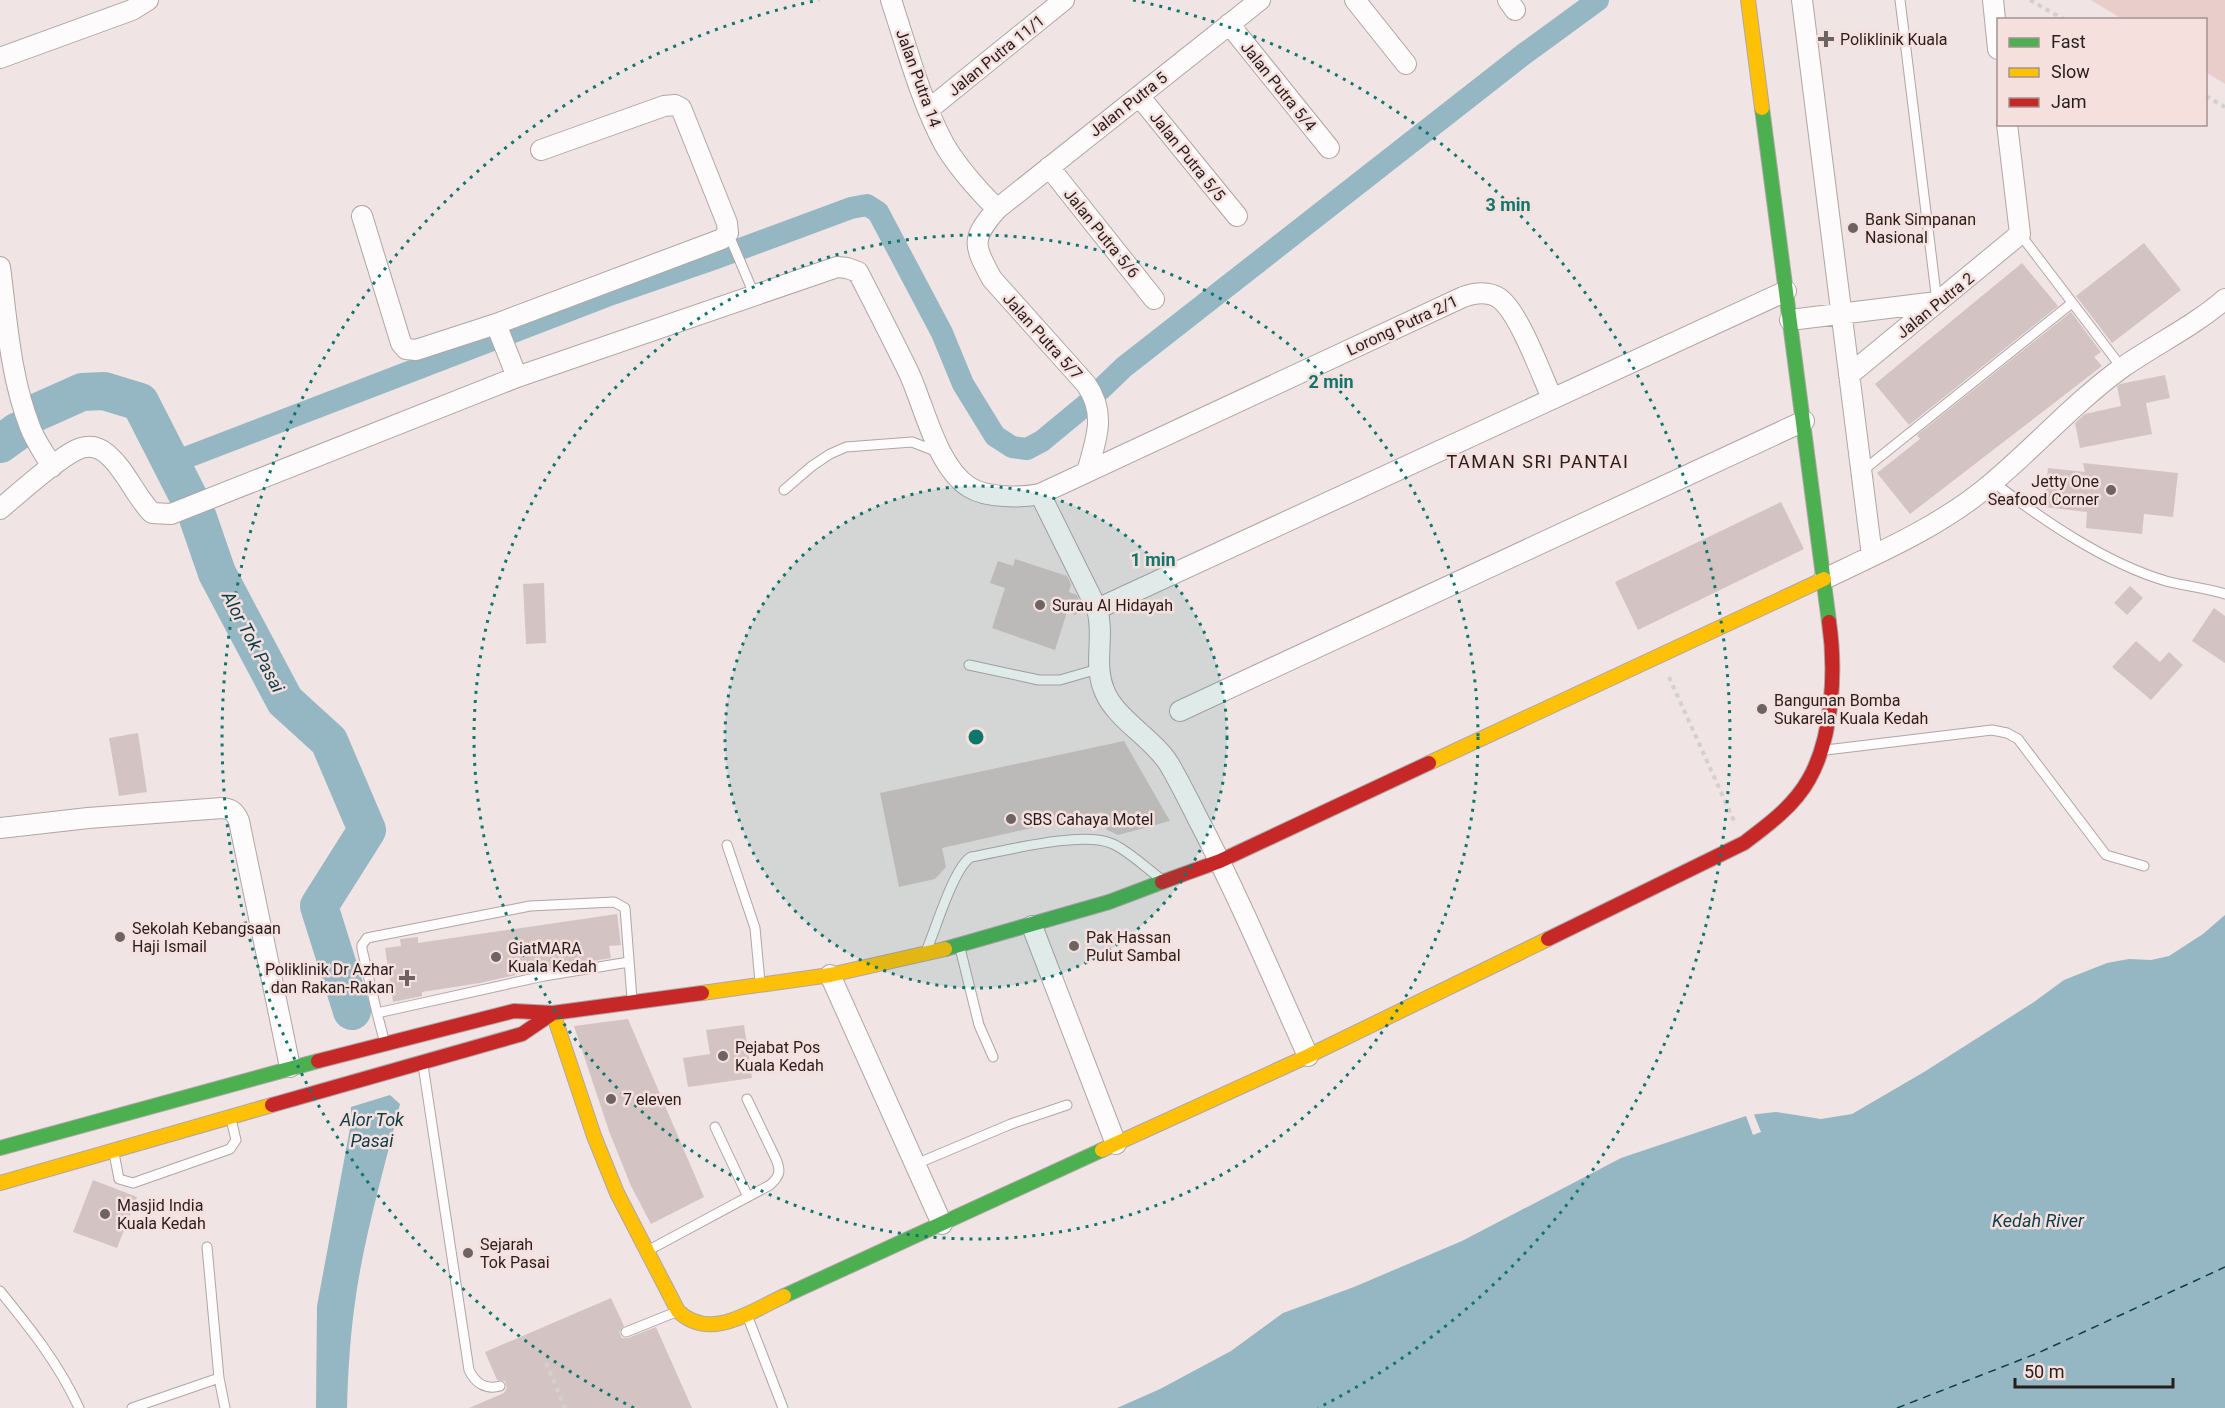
<svg xmlns="http://www.w3.org/2000/svg" width="2225" height="1408" font-family="Roboto,sans-serif">
<style>
.green{fill:#e8cdcb}
.water{fill:#94b7c3}
.pier{fill:#f0e4e4}
.lines{fill:none;stroke-linecap:round;stroke-linejoin:round}
.canal{stroke:#94b7c3;stroke-width:22}
.river{stroke:#94b7c3;stroke-width:38}
.ferry{stroke:#0a3e4b;stroke-width:1.5;stroke-dasharray:8 6;stroke-linecap:butt}
.building{fill:#d3c4c3}
.lane-casing{stroke:#afa6a5;stroke-width:11}
.street-casing{stroke:#afa6a5;stroke-width:22}
.fast-casing{stroke:#afa6a5;stroke-width:16}
.slow-casing{stroke:#afa6a5;stroke-width:16}
.jam-casing{stroke:#afa6a5;stroke-width:16}
.path{stroke:#d4d0d0;stroke-width:4;stroke-dasharray:4.5 4.5;stroke-linecap:butt}
.lane{stroke:#fdfbfb;stroke-width:9}
.street{stroke:#fdfbfb;stroke-width:20}
.fast{stroke:#4caf50;stroke-width:14}
.slow{stroke:#ffc107;stroke-width:14}
.jam{stroke:#c62828;stroke-width:14}
.ring{fill:none;stroke:#0f766e;stroke-width:3;stroke-dasharray:3 6}
.poi-dot{fill:#6d6363;stroke:#f6e0de;stroke-width:2}
.labels{text-anchor:middle;stroke-width:5;stroke-linejoin:round;paint-order:stroke}
.poi-label{font-size:16px;fill:#261e1d;stroke:#f6e0de;text-anchor:start}
.street-label{font-size:16px;fill:#261e1d;stroke:#f6e0de}
.neighbourhood-label{font-size:18px;letter-spacing:1.5px;fill:#261e1d;stroke:#f6e0de}
.water-label{font-size:18px;font-style:italic;fill:#0a3e4b;stroke:#f6e0de}
.centre{fill:#0f766e;stroke:#f6e0de;stroke-width:3}
.ring-label{font-size:18px;text-anchor:middle;font-weight:bold;fill:#0f766e;stroke:#f6e0de;stroke-width:5;stroke-linejoin:round;paint-order:stroke}
</style>
<rect width="100%" height="100%" fill="#f0e4e4"/>
<!-- green -->
<path class="green" d="M2091 0H2225V84L2206 72V20L2122 19Z"/>
<!-- water -->
<path class="water" d="M2225 915V1408H1117L1160 1389 1231 1351 1283 1313 1354 1287 1462 1241 1621 1158 1749 1115 1776 1112 1821 1119 1852 1114 1924 1072 2034 1002 2064 980 2107 963 2129 959 2151 960 2169 956 2203 934Z
M390 1095 400 1104C384 1170 364 1236 355 1302 350 1337 348 1373 347 1408H316L317 1306 351 1123V1107Z"/>
<!-- pier -->
<path class="pier" d="M1753 1112 1761 1132 1753 1135 1745 1113Z"/>
<g class="lines">
<!-- canal -->
<path class="canal" d="M1100 390 1124 367 1524 54 1598 0
M172 463 612 294 716 258 851 208 867 205 878 212 942 333 963 384 995 436 1012 447 1027 449 1042 441 1088 403"/>
<!-- river -->
<path class="river" d="M35 413 82 392 104 391 140 402 190 500
M0 444 18 431
M198 518 217 573 285 701 329 741 367 830 319 906 352 1011"/>
<!-- ferry -->
<path class="ferry" d="M1897 1408 2038 1353 2225 1267"/>
</g>
<!-- building -->
<path class="building" d="M2144 243 2181 290 2112 343 2076 296Z
M2022 263 2058 306 1909 425 1875 384Z
M2071 312 2101 352 2094 357 2102 366 1910 514 1877 473 1920 439 1917 435Z
M2165 375 2170 398 2146 403 2152 434 2080 448 2075 423 2085 414 2121 406 2117 386 2120 384Z
M2083 463 2178 473 2173 517 2144 514 2142 534 2086 528 2087 512 2044 507 2048 468 2085 472Z
M1781 502 1804 549 1638 630 1615 582Z
M1015 559 1067 576 1071 584 1069 592 1077 595 1080 603 1076 615 1067 612 1055 650 992 628 1005 588 990 583 998 561 1013 566Z
M544 583 546 643 526 644 523 584Z
M2130 586 2143 598 2127 615 2114 603Z
M2214 608 2225 616V663L2192 641Z
M2136 641 2160 662 2169 652 2183 665 2151 700 2112 667Z
M138 733 147 792 119 796 109 738Z
M1124 741 1170 821 1118 835 1107 830 1103 812 942 848 946 867 935 879 899 887 880 793Z
M617 914 621 945 609 946 611 958 543 969 480 983 422 992V996L393 1002 385 948 401 946 400 939 418 937V943Z
M628 1019 704 1197 651 1224 631 1186 609 1131 574 1026Z
M744 1025 752 1078 688 1087 683 1058 710 1054 706 1030Z
M93 1180 137 1197 117 1248 73 1232Z
M611 1298 624 1326 619 1332 622 1338H628L656 1327 692 1408H469L504 1393 507 1388 505 1381 497 1380 485 1352Z"/>
<g class="lines">
<defs>
<path id="lane" d="M1900 0 1937 302
M728 233 754 294
M2020 234 2122 368
M1861 472 2072 303
M1993 482C2043 520 2105 563 2166 581 2185 586 2206 588 2225 594
M784 490 812 466 830 454 846 447 912 442 938 452
M969 665 1039 680H1060L1098 669
M1826 750 1992 730 2007 733 2018 739 2106 855 2144 866
M727 845 755 928 760 982
M960 948 979 1025 993 1057
M927 949C936 928 954 867 971 857 1005 851 1083 830 1113 844 1130 852 1146 868 1161 879
M377 1013 362 949V945L367 938 530 906 614 902 625 908 632 999
M384 1040 377 1013 544 976 629 962
M423 1065 469 1370C475 1383 486 1390 500 1386
M715 1127 748 1197
M114 1153 119 1179 133 1183 230 1149 236 1140 231 1119
M916 1164 1011 1124 1067 1105
M207 1247 219 1378 225 1408
M649 1250 770 1185C780 1176 781 1171 776 1159L747 1099
M0 1291C30 1328 59 1364 79 1408
M747 1315 783 1408
M626 1332 676 1312
M132 1408 219 1378"/>
<path id="street" d="M891 0C907 48 920 99 944 144 958 168 977 189 997 209
M1355 0 1406 64
M1508 0 1515 10
M1802 0 1872 556
M1993 0 1998 49
M1229 24 1329 148
M0 58 132 10 148 0
M1139 96 1237 216
M928 110 1064 0
M1049 167 1154 299
M362 216 401 343 406 349 416 350 496 324 517 377
M0 267C7 320 10 376 30 427 35 441 45 454 52 467
M1790 320 1937 302
M496 324 722 239 728 233 727 223 681 108 675 105 664 106 541 150
M1849 375 2020 234 2007 124
M1087 472C1096 440 1107 414 1086 384L992 279C973 244 971 239 997 209L1260 0
M1040 494 1097 609C1105 636 1093 663 1104 690 1115 719 1152 737 1169 764 1179 781 1188 799 1197 817 1238 895 1272 976 1308 1056
M0 509C18 494 62 454 81 448 91 445 100 448 107 454 126 470 135 496 152 513L171 514 517 377 837 267 847 268 858 272C875 305 892 338 908 371 924 404 936 466 969 487 986 498 1021 498 1040 494L1463 297C1474 293 1488 291 1499 298 1519 312 1541 374 1552 398
M1824 579C1883 551 1943 525 1993 482 2037 445 2076 401 2123 367 2156 344 2194 326 2225 299
M1097 609 1786 291
M1180 711 1804 421
M0 828 88 818 222 808C232 809 235 812 239 821L290 1067
M1032 926 1116 1144
M830 975 942 1224"/>
<path id="fast" d="M1762 108 1829 622
M945 949 1109 902 1162 882
M0 1148 318 1061
M784 1296 1102 1150"/>
<path id="slow" d="M1748 0 1762 108
M1429 763 1824 579
M702 993 830 975 945 949
M553 1013 594 1136 617 1193 678 1311C710 1342 751 1311 784 1296
M1102 1150 1308 1056 1548 939
M0 1183 272 1105"/>
<path id="jam" d="M1162 882 1220 861 1429 763
M1548 939 1744 843C1768 825 1794 806 1809 779 1833 737 1836 669 1829 622
M318 1061 514 1011 553 1013 702 993
M272 1105 522 1034 553 1013"/>
</defs>
<!-- lane casing -->
<use href="#lane" class="lane-casing"/>
<!-- street casing -->
<use href="#street" class="street-casing"/>
<!-- fast casing -->
<use href="#fast" class="fast-casing"/>
<!-- slow casing -->
<use href="#slow" class="slow-casing"/>
<!-- jam casing -->
<use href="#jam" class="jam-casing"/>
<!-- path -->
<path class="path" d="M2030 0 2065 20
M2206 96 2225 107
M1669 677 1735 823
M546 1363 565 1408"/>
<!-- lane -->
<use href="#lane" class="lane"/>
<!-- street -->
<use href="#street" class="street"/>
<!-- fast -->
<use href="#fast" class="fast"/>
<!-- slow -->
<use href="#slow" class="slow"/>
<!-- jam -->
<use href="#jam" class="jam"/>
</g>
<!-- distance rings -->
<circle cx="976" cy="737" r="251" fill="#0f766e" fill-opacity=".12"/>
<g class="ring">
<circle cx="976" cy="737" r="251"/>
<circle cx="976" cy="737" r="502"/>
<path d="M634 1408A753 753 0 0 1 819 0M1133 0A753 753 0 0 1 1318 1408"/>
</g>
<!-- markers -->
<g class="poi-dot">
<path d="M1823 30h6v6h6v6h-6v6h-6v-6h-6v-6h6z"/>
<circle cx="1853" cy="228" r="6"/>
<circle cx="2111" cy="490" r="6"/>
<circle cx="1040" cy="605" r="6"/>
<circle cx="1762" cy="709" r="6"/>
<circle cx="1011" cy="819" r="6"/>
<circle cx="120" cy="937" r="6"/>
<circle cx="1074" cy="946" r="6"/>
<circle cx="496" cy="957" r="6"/>
<path d="M404 969h6v6h6v6h-6v6h-6v-6h-6v-6h6z"/>
<circle cx="723" cy="1056" r="6"/>
<circle cx="611" cy="1099" r="6"/>
<circle cx="105" cy="1214" r="6"/>
<circle cx="468" cy="1253" r="6"/>
</g>
<g class="labels">
<!-- poi labels -->
<g class="poi-label">
<text x="1840" y="45">Poliklinik Kuala</text>
<text x="1865" y="225">Bank Simpanan<tspan x="1865" dy="18">Nasional</tspan></text>
<text x="2099" y="487" text-anchor="end">Jetty One<tspan x="2099" dy="18">Seafood Corner</tspan></text>
<text x="1052" y="611">Surau Al Hidayah</text>
<text x="1774" y="706">Bangunan Bomba<tspan x="1774" dy="18">Sukarela Kuala Kedah</tspan></text>
<text x="1023" y="825">SBS Cahaya Motel</text>
<text x="132" y="934">Sekolah Kebangsaan<tspan x="132" dy="18">Haji Ismail</tspan></text>
<text x="1086" y="943">Pak Hassan<tspan x="1086" dy="18">Pulut Sambal</tspan></text>
<text x="508" y="954">GiatMARA<tspan x="508" dy="18">Kuala Kedah</tspan></text>
<text x="394" y="975" text-anchor="end">Poliklinik Dr Azhar<tspan x="394" dy="18">dan Rakan-Rakan</tspan></text>
<text x="735" y="1053">Pejabat Pos<tspan x="735" dy="18">Kuala Kedah</tspan></text>
<text x="623" y="1105">7 eleven</text>
<text x="117" y="1211">Masjid India<tspan x="117" dy="18">Kuala Kedah</tspan></text>
<text x="480" y="1250">Sejarah<tspan x="480" dy="18">Tok Pasai</tspan></text>
</g>
<!-- street labels -->
<g class="street-label">
<text transform="translate(996 55) rotate(-39)" y="6">Jalan Putra 11/1</text>
<text transform="translate(919 78) rotate(70)" y="6">Jalan Putra 14</text>
<text transform="translate(1279 86) rotate(51)" y="6">Jalan Putra 5/4</text>
<text transform="translate(1128 104) rotate(-38)" y="6">Jalan Putra 5</text>
<text transform="translate(1188 156) rotate(51)" y="6">Jalan Putra 5/5</text>
<text transform="translate(1102 233) rotate(51)" y="6">Jalan Putra 5/6</text>
<text transform="translate(1935 305) rotate(-39)" y="6">Jalan Putra 2</text>
<text transform="translate(1402 325) rotate(-25)" y="6">Lorong Putra 2/1</text>
<text transform="translate(1043 336) rotate(48)" y="6">Jalan Putra 5/7</text>
</g>
<!-- neighbourhood labels -->
<g class="neighbourhood-label">
<text x="1538" y="468">TAMAN SRI PANTAI</text>
</g>
<!-- water labels -->
<g class="water-label">
<text transform="translate(253 642) rotate(62)" y="6">Alor Tok Pasai</text>
<text x="372" y="1126">Alor Tok<tspan x="372" dy="21">Pasai</tspan></text>
<text x="2038" y="1227">Kedah River</text>
</g>
</g>
<circle cx="976" cy="737" r="9" class="centre"/>
<g class="ring-label">
<text x="1508" y="211">3 min</text>
<text x="1331" y="388">2 min</text>
<text x="1153" y="566">1 min</text>
</g>
<!-- legend -->
<rect x="1997" y="18" width="210" height="108" fill="#f6e0de" stroke="#a39291" stroke-width="1.5"/>
<rect x="2009" y="38" width="30" height="9" fill="#4caf50" stroke="#a39291" stroke-width="1.5"/>
<text x="2051" y="48" font-size="18" fill="#261e1d">Fast</text>
<rect x="2009" y="68" width="30" height="9" fill="#ffc107" stroke="#a39291" stroke-width="1.5"/>
<text x="2051" y="78" font-size="18" fill="#261e1d">Slow</text>
<rect x="2009" y="98" width="30" height="9" fill="#c62828" stroke="#a39291" stroke-width="1.5"/>
<text x="2051" y="108" font-size="18" fill="#261e1d">Jam</text>
<!-- scale -->
<path d="M2015 1378v9h158v-9" fill="none" stroke="#261e1d" stroke-width="3"/>
<text x="2024" y="1378" font-size="18" fill="#261e1d" stroke="#f6e0de" stroke-width="4.5" paint-order="stroke">50 m</text>
</svg>
